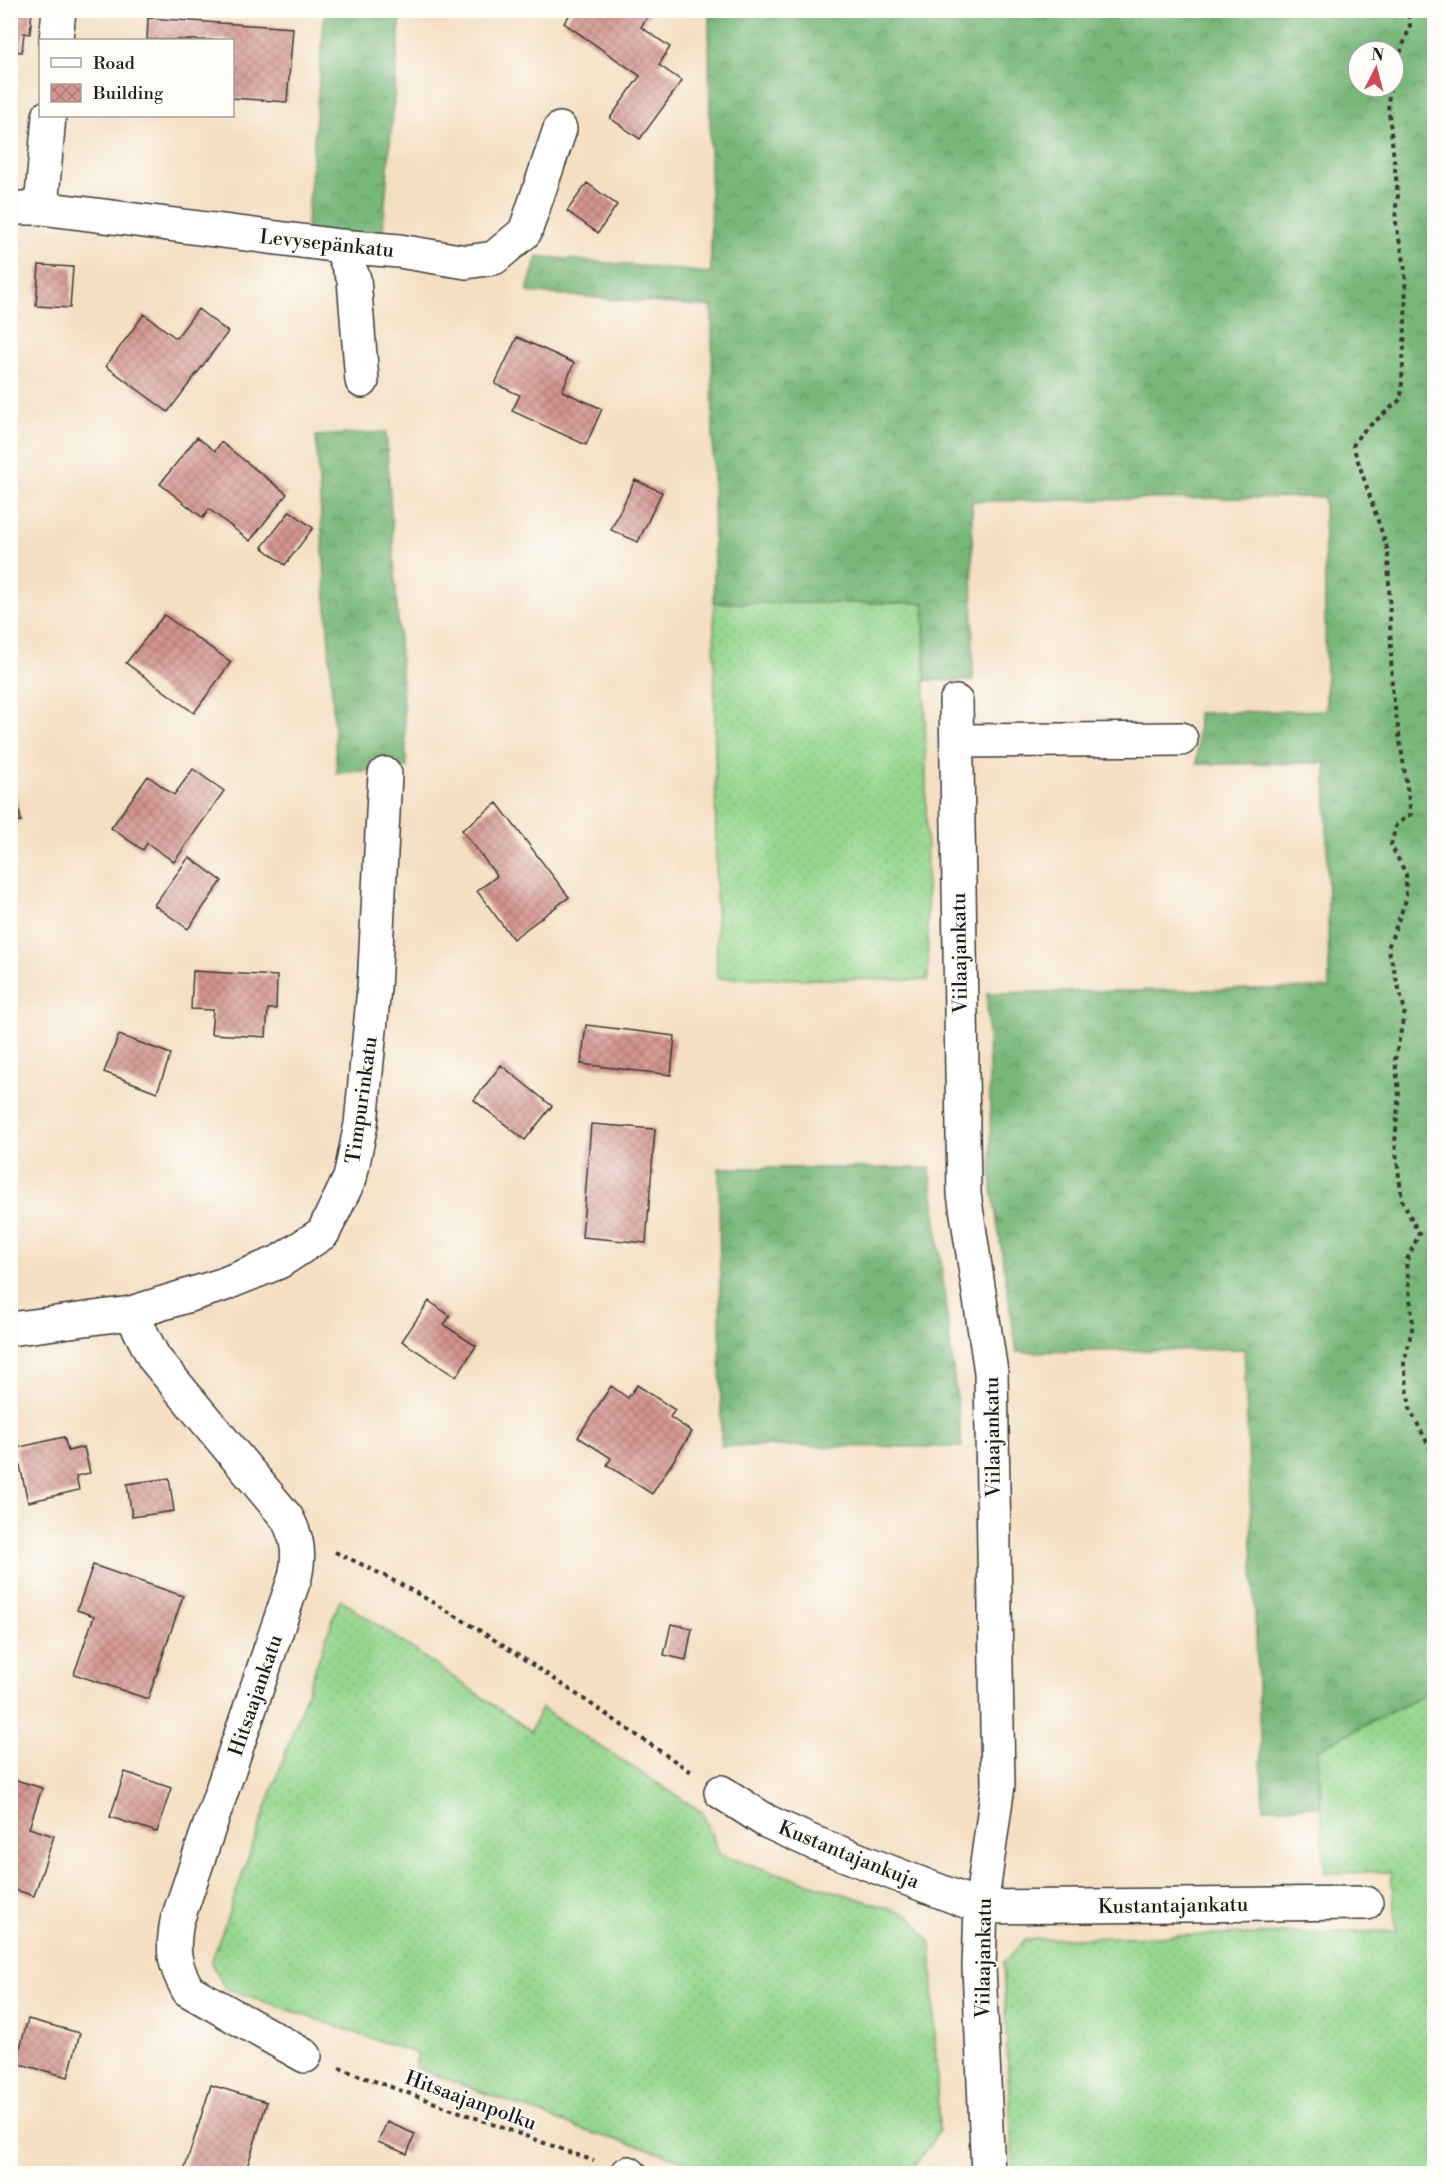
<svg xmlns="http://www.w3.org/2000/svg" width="1445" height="2184" font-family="'Libre Bodoni',serif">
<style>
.grass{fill:url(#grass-dots);stroke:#587954;stroke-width:1.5}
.forest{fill:url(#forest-crowns);stroke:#4a6a4a;stroke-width:1.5;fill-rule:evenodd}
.building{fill:url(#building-cross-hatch)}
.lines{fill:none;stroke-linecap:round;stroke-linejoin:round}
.minor-casing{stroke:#3c3935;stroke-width:36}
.path{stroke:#3c3935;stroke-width:4;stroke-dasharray:4.5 4.5;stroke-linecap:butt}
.minor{stroke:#fff;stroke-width:33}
.labels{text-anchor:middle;stroke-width:4.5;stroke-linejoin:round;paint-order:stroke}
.street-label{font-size:20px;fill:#1c1c1c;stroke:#fdfcf7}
</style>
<defs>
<pattern id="grass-dots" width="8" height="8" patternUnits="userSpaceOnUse" patternTransform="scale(1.5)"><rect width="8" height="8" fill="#94d68d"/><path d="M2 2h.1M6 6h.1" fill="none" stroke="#7fb779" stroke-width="1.8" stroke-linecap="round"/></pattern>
<pattern id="forest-crowns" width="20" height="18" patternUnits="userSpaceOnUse" patternTransform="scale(1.5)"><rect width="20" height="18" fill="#77b778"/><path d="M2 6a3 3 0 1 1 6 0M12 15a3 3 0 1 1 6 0" fill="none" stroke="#619462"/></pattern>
<pattern id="building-cross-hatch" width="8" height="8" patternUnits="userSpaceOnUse" patternTransform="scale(1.5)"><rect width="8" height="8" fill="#d4958e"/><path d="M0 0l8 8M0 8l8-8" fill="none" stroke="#ab7973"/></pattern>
</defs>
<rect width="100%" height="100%" fill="#fdfcf7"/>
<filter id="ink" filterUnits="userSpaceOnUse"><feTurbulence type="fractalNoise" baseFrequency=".0167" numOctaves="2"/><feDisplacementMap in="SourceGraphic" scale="12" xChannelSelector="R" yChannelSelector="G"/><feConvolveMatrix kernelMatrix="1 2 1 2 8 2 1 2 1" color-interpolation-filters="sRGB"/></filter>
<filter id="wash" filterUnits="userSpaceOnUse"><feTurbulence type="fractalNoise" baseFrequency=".008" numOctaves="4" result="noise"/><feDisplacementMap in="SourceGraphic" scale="24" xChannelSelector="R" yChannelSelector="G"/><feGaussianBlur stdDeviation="1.35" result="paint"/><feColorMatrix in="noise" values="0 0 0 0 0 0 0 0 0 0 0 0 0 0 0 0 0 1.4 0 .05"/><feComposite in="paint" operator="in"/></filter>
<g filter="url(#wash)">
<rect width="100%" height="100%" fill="#f4dfc2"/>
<!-- grass -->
<path class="grass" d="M714 603H924L928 980 717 978Z
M340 1599 531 1731 541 1708 702 1812 720 1855 910 1915 931 1943 939 2131 913 2169 718 2173 644 2147 592 2133 414 2067 418 2054 225 1988 211 1963Z
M1434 1690V2173H1013L1003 1963 1026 1939 1396 1931 1391 1872 1325 1873 1318 1749Z"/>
<!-- forest -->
<path class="forest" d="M325 11H401L382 241 306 234Z
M709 11H1434V1690L1318 1749 1320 1806 1263 1808 1244 1349 1017 1352 992 1188 987 993 1329 988 1326 763 1197 764 1198 713 1326 710 1324 497 972 501 973 681 926 680 924 603H714L712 307 527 292 537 256 711 273ZM1358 51H1394V87H1358Z
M386 432 407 767 337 773 316 436Z
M719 1168H930L962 1447 721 1446Z"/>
<g id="blocks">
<!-- building -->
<path class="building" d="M10 10H32L30 34 24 33 22 52 14 51 12 73Z
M573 10H652L641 27 670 47 659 65 682 81 640 139 610 118 640 76 564 23Z
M148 18 293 28 287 102 232 98V40H147Z
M587 183 617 205 598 233 567 211Z
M39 265 73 267 70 308 36 306Z
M198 309 228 332 168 412 106 366 144 314 176 338Z
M517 337 574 363 562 391 602 409 586 445 512 411 520 395 495 384Z
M197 437 215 451 221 442 287 494 250 541 209 509 203 518 160 484Z
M635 480 662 492 638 542 611 530Z
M290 511 313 528 285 565 262 547Z
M164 615 231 662 194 713 126 663Z
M10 765 21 821 10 822Z
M193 769 224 791 174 862 147 843 143 850 111 828 148 776 174 795Z
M497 803 569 897 513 939 477 891 497 876 462 830Z
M189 857 222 881 188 929 154 905Z
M193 971 277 976 276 1009H268L266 1037 211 1034 213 1010 191 1009Z
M586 1025 675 1036 671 1075 581 1064Z
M119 1035 171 1054 157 1092 104 1072Z
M501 1065 552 1106 525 1140 474 1100Z
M591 1124 655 1129 646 1243 582 1237Z
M429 1301 450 1316 444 1325 476 1346 456 1377 402 1341Z
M637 1385 675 1410 670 1417 692 1432 652 1494 607 1465 611 1458 578 1437 611 1386 628 1398Z
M64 1437 68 1451 84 1447 90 1473 76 1476 79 1490 28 1502 16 1448Z
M169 1478 174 1511 132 1517 127 1484Z
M93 1565 183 1596 148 1699 74 1674 94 1616 77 1610Z
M671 1624 692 1628 686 1660 664 1655Z
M125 1772 171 1788 157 1832 110 1817Z
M10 1778 42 1788 29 1828 54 1836 34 1896 10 1888Z
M28 2019 80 2033 68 2077 16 2063Z
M211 2085 267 2102 245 2174H183Z
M387 2122 415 2134 407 2154 378 2142Z"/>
</g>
</g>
<g filter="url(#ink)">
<use href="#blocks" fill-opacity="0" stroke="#3c3935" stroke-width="1.5"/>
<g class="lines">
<defs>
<path id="minor" d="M56 40 59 10
M10 208H41L340 246 399 251 466 262 494 258 525 232 560 129
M41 208 49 116
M340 246 354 279 362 381
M956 702 964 1194 991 1372 998 1785 981 1907 979 1967 988 2174
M957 741 1181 739
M131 1313 154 1358 287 1518C298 1539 300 1554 295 1577L177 1921C172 1950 173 1963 188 1990L305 2056
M10 1329 131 1313 222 1285 279 1262 323 1233 350 1178 361 1124 374 988 385 774
M721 1792 766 1821 812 1842 981 1907 1366 1903
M628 2173 630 2174"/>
</defs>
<!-- minor casing -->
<use href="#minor" class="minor-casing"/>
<!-- path -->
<path class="path" d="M1394 70 1410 26 1408 10
M1390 87 1388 104 1398 196C1390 224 1404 246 1405 273 1407 315 1403 357 1401 399L1360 434 1353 446 1388 551 1392 688 1411 814 1396 825 1391 845 1406 874V900L1388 948 1405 1011 1395 1060 1399 1091 1395 1144 1402 1200 1419 1234 1406 1262 1413 1324 1404 1364 1410 1409 1434 1456
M335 1552C462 1609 576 1696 693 1773
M339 2068 594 2161"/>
<!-- minor -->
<use href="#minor" class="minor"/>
</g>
</g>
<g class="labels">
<!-- street labels -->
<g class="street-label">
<text transform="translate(327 243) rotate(6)" y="7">Levysepänkatu</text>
<text transform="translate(959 953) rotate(-91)" y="7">Viilaajankatu</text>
<text transform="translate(361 1100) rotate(-82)" y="7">Timpurinkatu</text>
<text transform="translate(992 1437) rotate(-91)" y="7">Viilaajankatu</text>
<text transform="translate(255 1695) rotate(-71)" y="7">Hitsaajankatu</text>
<text transform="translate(849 1854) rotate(22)" y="7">Kustantajankuja</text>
<text transform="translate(1173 1905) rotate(-1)" y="7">Kustantajankatu</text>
<text transform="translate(983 1958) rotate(-89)" y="7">Viilaajankatu</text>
<text transform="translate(471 2100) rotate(20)" y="7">Hitsaajanpolku</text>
</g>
</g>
<!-- margin -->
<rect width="1445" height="2184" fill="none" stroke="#fdfcf7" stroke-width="36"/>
<!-- legend -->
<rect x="39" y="39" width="195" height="78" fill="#fdfcf7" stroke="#a3a29f" stroke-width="1.5"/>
<rect x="51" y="58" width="30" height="9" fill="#ffffff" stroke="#a3a29f" stroke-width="1.5"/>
<text x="93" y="69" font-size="18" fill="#1c1c1c">Road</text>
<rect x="51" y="84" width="30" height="18" fill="url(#building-cross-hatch)" stroke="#a3a29f" stroke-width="1.5"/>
<text x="93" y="99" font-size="18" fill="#1c1c1c">Building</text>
<!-- north arrow -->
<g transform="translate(1376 69) rotate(6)"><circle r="28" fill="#fdfcf7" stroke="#a3a29f" stroke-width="1.5"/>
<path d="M0-4.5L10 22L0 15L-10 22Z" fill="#d1495b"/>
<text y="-9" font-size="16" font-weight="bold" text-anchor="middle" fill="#1c1c1c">N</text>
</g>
</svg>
